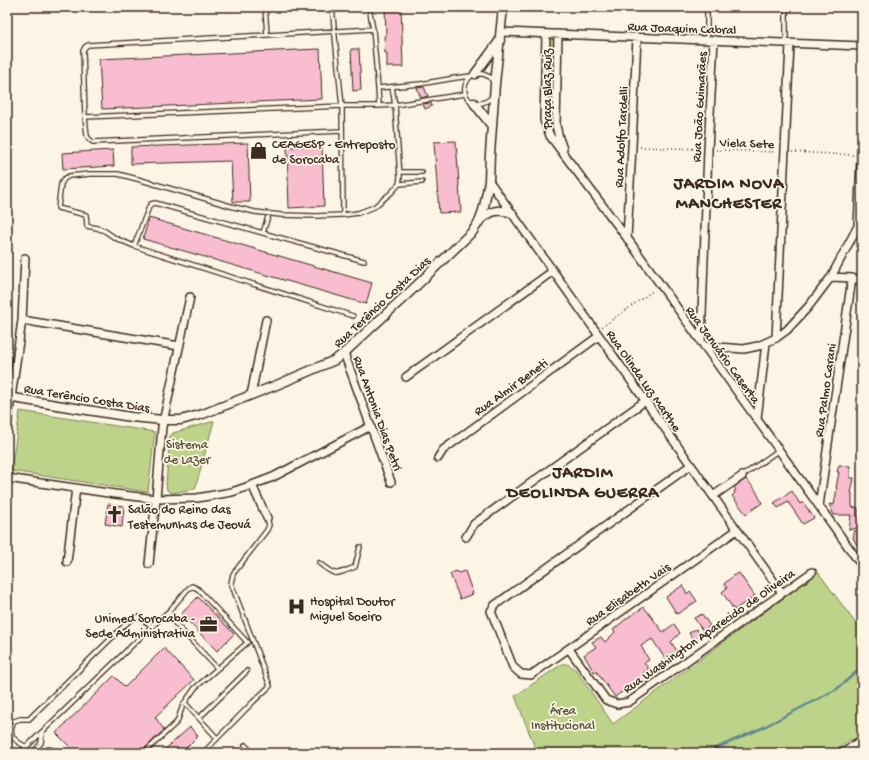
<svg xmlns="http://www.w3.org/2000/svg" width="869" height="760" font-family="'Gochi Hand',sans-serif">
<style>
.green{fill:#bdd389;stroke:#7c7e54}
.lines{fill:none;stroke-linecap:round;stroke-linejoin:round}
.stream{stroke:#61888f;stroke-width:2.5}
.building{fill:#f8bed0;stroke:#3b2a1e}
.service-casing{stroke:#3b2a1e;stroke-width:6}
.minor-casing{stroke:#3b2a1e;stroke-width:10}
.tertiary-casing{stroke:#3b2a1e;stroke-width:11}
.path{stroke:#3b2a1e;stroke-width:1.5;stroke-dasharray:1 3;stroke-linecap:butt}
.service{stroke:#fcf5e5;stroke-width:3.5}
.minor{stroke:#fcf5e5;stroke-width:7}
.tertiary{stroke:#fcf5e5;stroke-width:8}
.labels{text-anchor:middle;stroke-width:3.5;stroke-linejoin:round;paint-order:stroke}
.street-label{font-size:13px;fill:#3b2a1e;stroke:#fcf5e5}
.poi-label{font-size:13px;fill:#3b2a1e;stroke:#fcf5e5;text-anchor:start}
.park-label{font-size:13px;fill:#5c5439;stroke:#fcf5e5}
.district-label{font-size:17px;font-weight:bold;letter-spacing:1px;fill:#3b2a1e;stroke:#fcf5e5}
</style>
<rect width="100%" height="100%" fill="#fcf5e5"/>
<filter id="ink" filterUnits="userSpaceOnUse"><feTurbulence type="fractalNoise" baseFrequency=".025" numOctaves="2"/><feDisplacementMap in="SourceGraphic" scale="8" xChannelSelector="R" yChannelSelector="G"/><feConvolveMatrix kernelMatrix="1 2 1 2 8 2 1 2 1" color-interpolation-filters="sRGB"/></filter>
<g filter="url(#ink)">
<!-- green -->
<path class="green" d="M551 38 554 40 553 108 552 110 548 109 547 108 549 40Z
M20 411 155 432 148 492 11 471Z
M214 421 195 489 172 493 167 490 166 484 170 436 173 433Z
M818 572 862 632V737L861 738 850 740 832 753H537L515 696 562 664C568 663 571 666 576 670L613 724Z"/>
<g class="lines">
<!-- stream -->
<path class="stream" d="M705 753 762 728 837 689 862 667"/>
</g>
<!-- building -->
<path class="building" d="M385 7H401L403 67H387V53H385L384 36H386Z
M320 49 322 99 102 109 99 59Z
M351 49H359L361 90 353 91Z
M424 87 428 96 421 98 417 88Z
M431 103 432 106 425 109 423 104Z
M456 141 461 212 439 213 434 142Z
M248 143 250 202H233L231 161 131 164V147Z
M322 146 324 206 289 208 287 147Z
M113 150 114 166 63 169 62 153Z
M149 218 372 283 366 304 143 239Z
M839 465 850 466V478H854L851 493H852V507L858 508V517H862L861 527 849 530 851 515H834L829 504 834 505 837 488H836L839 472H837Z
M746 479 755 489 762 503 746 514 732 496 735 493 734 491 736 490 734 487Z
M792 491 800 504 803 502 814 518 803 524 788 502 778 508 774 503Z
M108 504 124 506 122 527 105 524Z
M855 530 861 536 857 545 853 538Z
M456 571 458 573 465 571 473 594 460 599 450 574Z
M739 573 755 596 734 610 722 592 727 588 724 584 733 576Z
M683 585 687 594 690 591 697 601 677 614 666 597Z
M198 597 234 634 217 651 181 614Z
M644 607 663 632 674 624 680 633 671 642 679 654 673 658 674 659 668 663 652 639 641 646 649 660 644 663 649 669 643 673 649 680 643 685 639 680 615 697 596 671 594 672 584 655 596 647 592 642 601 637 605 642 615 632 613 630 627 618Z
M702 614 710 626 703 631 694 618Z
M696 629 702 637 694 642 689 633Z
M164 648 194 680 155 717 164 730 140 753H76L56 733 114 676 125 687Z
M190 727 198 736 181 753H161Z"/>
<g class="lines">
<defs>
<path id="service" d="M265 7 267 34
M332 7 342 106 343 215
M369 7 373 29 378 88 379 106
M707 7V40
M786 43V7
M471 76C454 93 475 114 492 97
M378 88 420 84 455 78 471 76 475 74H483L490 77 494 83
M85 117 342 106H379L395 105 465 94
M342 131 93 142 90 140 87 136 85 117 83 51 85 47 88 45 373 29
M400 172H422
M399 184 422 182
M263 233 269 213
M134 246 149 207 151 204 155 203 364 261
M353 316 134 246 115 238 105 231 97 228 87 226 86 215 58 208 61 184 64 179 69 176 90 174H118L141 180 234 207 255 212 281 215 316 216 343 215 358 213 374 207 392 192 399 184 400 177 395 105 392 87
M742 476 779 450
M319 563C337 577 334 575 355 567L360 547
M217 668 171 619 169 614 170 610 188 589 192 586 198 589 247 642
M185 703 217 738
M199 718 247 671
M245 745 253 753
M27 747C14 741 7 735 14 721L20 719H29L131 619 139 617 152 626
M20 753 145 633 170 610
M33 753 41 743 42 733
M42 753C47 748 51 748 56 753
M144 753 177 722 183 705 195 688 248 642
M203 753 253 702 270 686 231 583 233 574 267 530 269 525 267 518"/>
<path id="minor" d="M501 32 862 46
M546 34 544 120 550 136 627 238 862 566
M558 34 556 125 559 138 563 149
M489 181 782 593
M858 226 862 137
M627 238 632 147 637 37
M831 277 852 278 862 281
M22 320 179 346
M776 338 790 44
M701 342 708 150 714 40
M704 346 744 349 758 346 776 338 787 330 809 306 831 277 858 226 862 222
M344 353 391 482
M406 377 553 271
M251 395 266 320
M757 419 766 343
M7 426 22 320 25 258
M438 458 443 450 599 336
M691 465 495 605 491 611 513 667 521 674 531 675 737 530
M7 478 115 494 156 499 197 498 232 492 252 485 273 477 371 426
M252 485 267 518
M713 496 742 476
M819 506 852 278
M466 537 474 524 645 401
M67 562 76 488
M149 564 156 499 162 427 190 297
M569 649 606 700 617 704 629 702 812 572
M843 753 857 743 862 742"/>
<path id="tertiary" d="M475 74 500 40
M474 103 492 126
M480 220C491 211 498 208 512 213
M7 397 131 417 163 420H181L203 414 279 384 335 360 344 353 413 289 473 231 480 220 484 207 489 181 490 154 495 84 503 7"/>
</defs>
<!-- service casing -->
<use href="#service" class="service-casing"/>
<!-- minor casing -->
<use href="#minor" class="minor-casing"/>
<!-- tertiary casing -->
<use href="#tertiary" class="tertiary-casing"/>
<!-- path -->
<path class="path" d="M640 147 700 149
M716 150 778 152
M792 152 854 155
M602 327 654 290"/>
<!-- service -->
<use href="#service" class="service"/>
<!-- minor -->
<use href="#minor" class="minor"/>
<!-- tertiary -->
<use href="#tertiary" class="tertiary"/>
</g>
</g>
<!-- icons -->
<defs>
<symbol id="shop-bare" viewBox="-9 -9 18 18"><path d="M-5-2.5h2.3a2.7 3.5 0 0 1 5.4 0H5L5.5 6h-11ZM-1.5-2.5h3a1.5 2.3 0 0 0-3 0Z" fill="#3b2a1e" stroke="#fcf5e5" stroke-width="2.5" paint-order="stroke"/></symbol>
<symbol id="church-bare" viewBox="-9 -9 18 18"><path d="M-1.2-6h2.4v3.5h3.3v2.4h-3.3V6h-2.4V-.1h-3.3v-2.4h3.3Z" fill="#3b2a1e" stroke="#fcf5e5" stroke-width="2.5" paint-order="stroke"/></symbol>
<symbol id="hospital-bare" viewBox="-9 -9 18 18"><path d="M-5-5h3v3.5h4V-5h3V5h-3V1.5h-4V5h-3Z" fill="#3b2a1e" stroke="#fcf5e5" stroke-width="2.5" paint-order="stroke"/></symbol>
<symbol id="office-bare" viewBox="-9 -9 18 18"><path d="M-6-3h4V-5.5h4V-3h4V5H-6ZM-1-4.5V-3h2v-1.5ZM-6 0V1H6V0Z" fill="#3b2a1e" stroke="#fcf5e5" stroke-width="2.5" paint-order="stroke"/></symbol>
</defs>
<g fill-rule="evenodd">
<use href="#shop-bare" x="246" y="138" width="25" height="25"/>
<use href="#church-bare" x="102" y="502" width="25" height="25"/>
<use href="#hospital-bare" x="284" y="594" width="25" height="25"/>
<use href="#office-bare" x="196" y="612" width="25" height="25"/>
</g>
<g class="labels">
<!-- street labels -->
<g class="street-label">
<text transform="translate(682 27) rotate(2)" y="5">Rua Joaquim Cabral</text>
<text transform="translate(546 89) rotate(-90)" y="5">Praça Blaz Ruiz</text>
<text transform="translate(698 107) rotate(-87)" y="5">Rua João Guimarães</text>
<text transform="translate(620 137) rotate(-87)" y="5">Rua Adolfo Tardelli</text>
<text transform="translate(747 142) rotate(2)" y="5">Viela Sete</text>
<text transform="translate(381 301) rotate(-43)" y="5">Rua Terêncio Costa Dias</text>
<text transform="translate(724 354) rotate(54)" y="5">Rua Januário Caserta</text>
<text transform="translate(645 380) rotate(55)" y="5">Rua Olinda Luz Marthe</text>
<text transform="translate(510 386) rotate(-36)" y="5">Rua Almir Beneti</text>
<text transform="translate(824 390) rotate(-82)" y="5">Rua Palmo Carani</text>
<text transform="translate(87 397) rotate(9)" y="5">Rua Terêncio Costa Dias</text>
<text transform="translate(379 413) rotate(70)" y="5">Rua Antonia Dias Petri</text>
<text transform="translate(627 593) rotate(-35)" y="5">Rua Elisabeth Vais</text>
<text transform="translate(708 630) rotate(-35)" y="5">Rua Washington Aparecido de Oliveira</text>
</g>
<!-- poi labels -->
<g class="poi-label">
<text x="272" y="148">CEAGESP - Entreposto<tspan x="272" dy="15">de Sorocaba</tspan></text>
<text x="128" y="513">Salão do Reino das<tspan x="128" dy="15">Testemunhas de Jeová</tspan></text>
<text x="310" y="605">Hospital Doutor<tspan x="310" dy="15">Miguel Soeiro</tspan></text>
<text x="195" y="622" text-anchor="end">Unimed Sorocaba -<tspan x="195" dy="15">Sede Administrativa</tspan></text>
</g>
<!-- park labels -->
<g class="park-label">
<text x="187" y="448">Sistema<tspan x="187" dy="15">de Lazer</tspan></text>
<text x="563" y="714">Área<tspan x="563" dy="15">Institucional</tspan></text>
</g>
<!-- district labels -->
<g class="district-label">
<text x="729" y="188">JARDIM NOVA<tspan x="729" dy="20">MANCHESTER</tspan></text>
<text x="583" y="477">JARDIM<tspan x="583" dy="20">DEOLINDA GUERRA</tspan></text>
</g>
</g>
<!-- margin -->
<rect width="869" height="760" fill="none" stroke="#fcf5e5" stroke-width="24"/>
<rect x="12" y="12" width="845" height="736" fill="none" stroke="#3b2a1e" stroke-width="1.5" filter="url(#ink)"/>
</svg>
